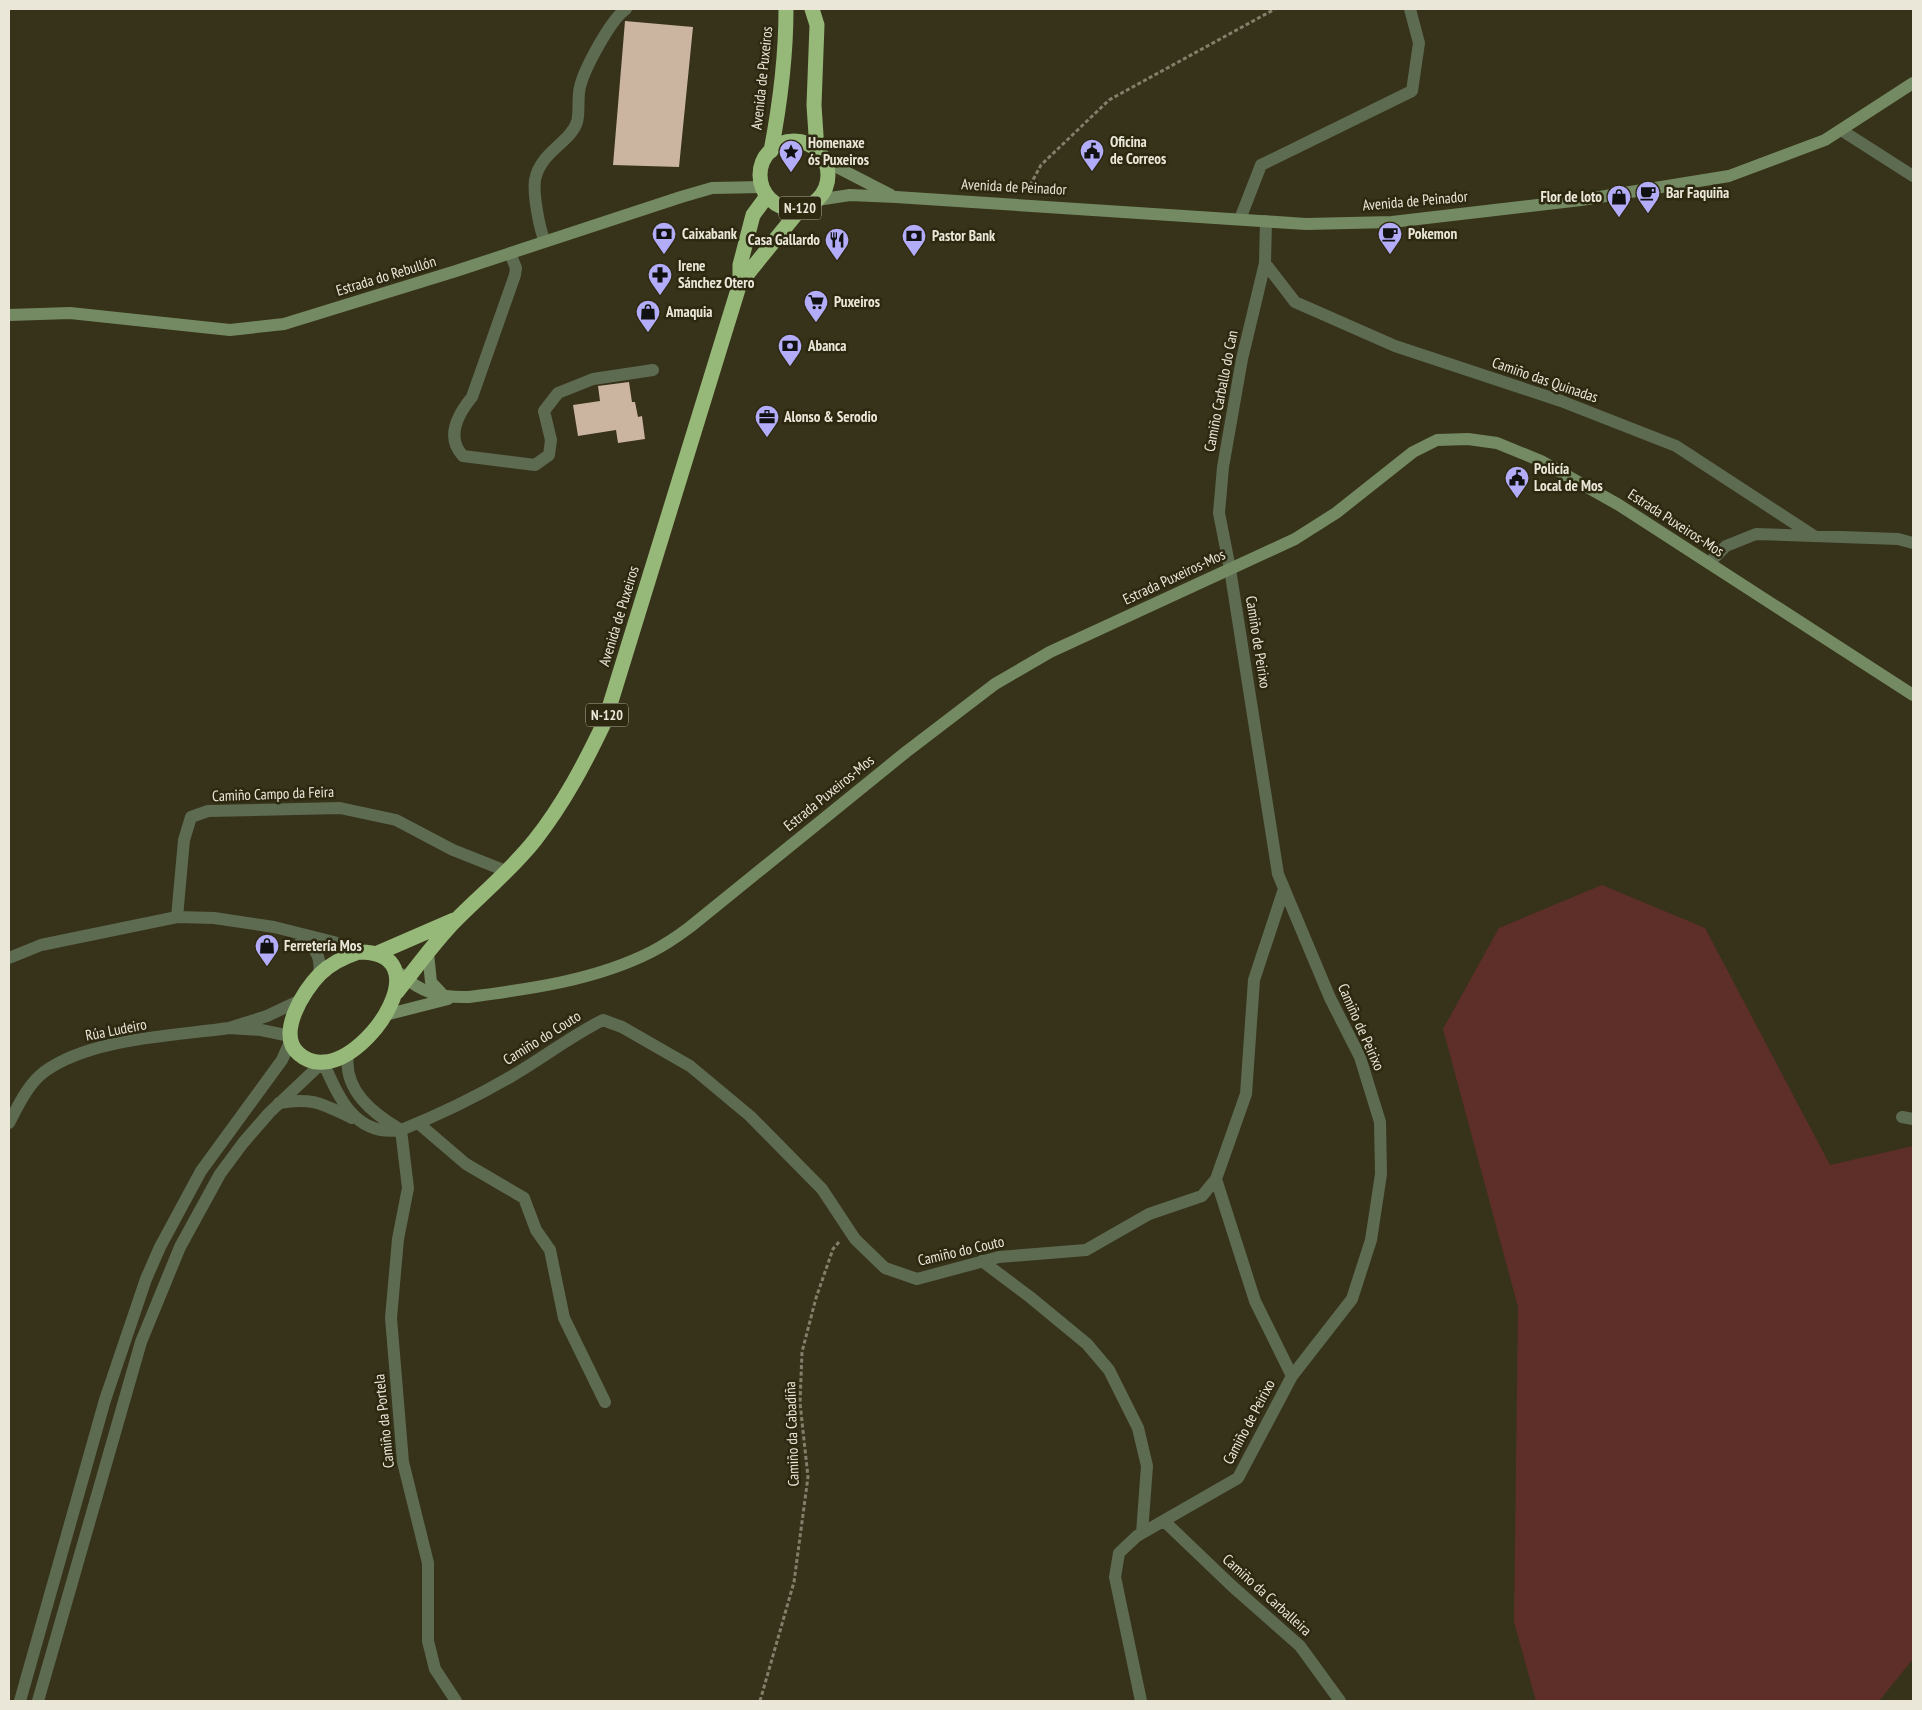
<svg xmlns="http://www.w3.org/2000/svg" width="1922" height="1710" font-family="'PT Sans Narrow',sans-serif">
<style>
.green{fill:#5e2f28}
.building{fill:#cbb4a0}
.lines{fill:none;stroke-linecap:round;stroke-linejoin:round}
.path{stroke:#837f6b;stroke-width:3;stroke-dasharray:4 2.5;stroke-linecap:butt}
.lane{stroke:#5d6b51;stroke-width:12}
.street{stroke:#5d6b51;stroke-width:12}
.secondary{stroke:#748a62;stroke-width:12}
.highway{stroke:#96b879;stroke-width:15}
.labels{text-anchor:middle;stroke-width:5;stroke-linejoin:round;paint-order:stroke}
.shield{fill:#2d2810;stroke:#b1ae9d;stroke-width:1}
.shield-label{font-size:14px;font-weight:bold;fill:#eae7d9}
.street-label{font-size:15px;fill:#eae7d9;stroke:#2d2810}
.poi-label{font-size:15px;font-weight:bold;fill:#eae7d9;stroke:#2d2810;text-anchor:start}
</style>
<rect width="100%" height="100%" fill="#37321a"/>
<!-- green -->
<path class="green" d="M1602 885 1705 928 1830 1165 1913 1146V1659L1879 1701H1536L1514 1622 1518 1307 1443 1029 1499 928Z"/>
<!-- building -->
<path class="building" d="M625 21 693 27 679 167 613 165Z
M629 382 632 402H635L638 417 642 416 645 439 618 443 616 430 578 436 573 405 600 401 598 386Z"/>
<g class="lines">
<!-- path -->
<path class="path" d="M1027 191 1041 165 1109 100 1275 9
M760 1701 794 1582 808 1477 800 1403 802 1352 816 1298 833 1249 839 1242"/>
<!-- lane -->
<path class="lane" d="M545 241C539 229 533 193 535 180 540 152 570 143 577 122 580 111 577 98 580 87 584 69 611 19 626 9"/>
<!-- street -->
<path class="street" d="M1841 130 1913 176
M1240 219 1261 165 1412 91 1419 43 1410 9
M510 253 516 268 515 275 472 397C458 414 445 437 463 456L535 465 549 455 551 440 544 411 558 393 593 379 653 370
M1265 263 1295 302 1395 346 1561 401 1676 446 1814 536
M1709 563 1726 546 1756 534 1898 539 1913 543
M177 917 184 840 191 817 208 811 340 808 396 820 453 850 506 871
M299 935C314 949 322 953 319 975
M9 958 41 945 177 917 214 918 274 927 334 942 359 952
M290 1036 261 1030 229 1028 267 1016 301 1000
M279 1103C313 1097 322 1104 352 1118
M1902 1117 1913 1119
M9 1123C18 1106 28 1084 44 1072 90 1038 173 1036 229 1028
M418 1123 466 1164 524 1198 536 1230 550 1250 564 1318 605 1402
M1216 1179 1255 1301 1292 1376
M982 1261 1030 1297 1087 1344 1109 1370 1138 1428 1147 1466 1142 1533
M1164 1521 1232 1586 1300 1646 1340 1701
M20 1701 105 1400 146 1279 160 1247 201 1171 282 1060 290 1042
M38 1701 141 1342 180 1247 220 1174 243 1143 269 1113 323 1062C339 1098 355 1137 401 1130 372 1113 343 1090 348 1054
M456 1701 435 1669 428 1641V1563L403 1462 391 1318 398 1239 408 1188 401 1130C439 1115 476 1097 512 1076 543 1058 571 1036 603 1020L622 1027 690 1066 750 1116 822 1189 855 1239 885 1268 917 1279 999 1257 1086 1250 1149 1214 1202 1196 1216 1179 1246 1094 1254 980 1284 889
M1141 1701 1115 1577 1119 1553 1137 1536 1238 1478 1292 1376 1352 1299 1371 1240 1381 1174 1380 1122 1360 1057 1330 998 1278 874 1230 569 1219 513 1223 467 1242 359 1265 263 1266 221"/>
<!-- secondary -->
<path class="secondary" d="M825 161 891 195
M817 200 850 195 896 197 1306 224 1392 222 1581 200 1729 176 1825 140 1913 83
M9 315 70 313 230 330 284 324 456 271 681 197 712 188 762 187
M428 953 431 982 445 997
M401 974C421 993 441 998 469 997 530 989 596 980 651 952 665 945 678 936 690 927L906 752 995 684 1050 652 1295 539 1336 513 1413 452 1437 440 1468 439 1497 443 1541 461 1619 505 1913 695
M385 1015 448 999"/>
<!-- highway -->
<path class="highway" d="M812 9 817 25 814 105 817 150
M760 175a34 34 0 1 1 68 0a34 34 0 1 1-68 0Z
M771 151C780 104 786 57 786 9
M740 283V265L753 215 767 196
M359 952C440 952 372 1059 324 1062 315 1063 306 1060 299 1054 276 1035 303 991 320 974 331 963 344 957 359 952Z
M378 953 454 920
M397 992C416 968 435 941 457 919 483 893 512 869 535 840 564 803 585 763 605 721L740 283 801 208"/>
</g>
<!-- icons -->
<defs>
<symbol id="civic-pin" viewBox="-11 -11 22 30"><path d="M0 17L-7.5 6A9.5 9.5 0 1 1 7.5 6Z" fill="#b3adf9" stroke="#2d2810"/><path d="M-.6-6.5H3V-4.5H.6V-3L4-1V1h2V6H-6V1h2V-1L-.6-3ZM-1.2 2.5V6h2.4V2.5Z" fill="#111"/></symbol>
<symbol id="sight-pin" viewBox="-11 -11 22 30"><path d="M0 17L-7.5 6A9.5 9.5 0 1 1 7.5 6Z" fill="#b3adf9" stroke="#2d2810"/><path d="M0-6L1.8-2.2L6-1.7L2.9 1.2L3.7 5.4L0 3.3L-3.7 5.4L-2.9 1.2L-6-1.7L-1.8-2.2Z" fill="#111"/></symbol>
<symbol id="cafe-pin" viewBox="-11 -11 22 30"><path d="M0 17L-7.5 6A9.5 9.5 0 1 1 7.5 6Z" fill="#b3adf9" stroke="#2d2810"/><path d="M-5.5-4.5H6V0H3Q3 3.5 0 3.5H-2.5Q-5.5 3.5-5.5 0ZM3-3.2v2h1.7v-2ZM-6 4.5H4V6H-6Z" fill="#111"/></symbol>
<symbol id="shop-pin" viewBox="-11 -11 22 30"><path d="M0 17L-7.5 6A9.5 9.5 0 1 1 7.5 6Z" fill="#b3adf9" stroke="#2d2810"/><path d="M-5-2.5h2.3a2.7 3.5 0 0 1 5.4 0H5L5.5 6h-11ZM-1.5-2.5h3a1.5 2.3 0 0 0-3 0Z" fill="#111"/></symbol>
<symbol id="bank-pin" viewBox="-11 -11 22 30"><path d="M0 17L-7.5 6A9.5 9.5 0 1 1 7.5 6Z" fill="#b3adf9" stroke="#2d2810"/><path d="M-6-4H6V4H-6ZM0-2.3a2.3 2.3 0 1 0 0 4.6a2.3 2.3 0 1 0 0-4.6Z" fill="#111"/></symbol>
<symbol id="restaurant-pin" viewBox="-11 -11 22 30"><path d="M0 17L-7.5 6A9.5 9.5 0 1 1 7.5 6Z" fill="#b3adf9" stroke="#2d2810"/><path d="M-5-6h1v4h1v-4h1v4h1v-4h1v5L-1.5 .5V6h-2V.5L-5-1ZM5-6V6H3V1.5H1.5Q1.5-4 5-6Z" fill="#111"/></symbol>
<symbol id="pharmacy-pin" viewBox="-11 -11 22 30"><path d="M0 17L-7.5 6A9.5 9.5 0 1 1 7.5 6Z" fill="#b3adf9" stroke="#2d2810"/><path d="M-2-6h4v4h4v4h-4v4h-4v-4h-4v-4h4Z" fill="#111"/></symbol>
<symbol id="supermarket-pin" viewBox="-11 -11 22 30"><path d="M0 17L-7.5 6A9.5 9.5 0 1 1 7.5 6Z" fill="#b3adf9" stroke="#2d2810"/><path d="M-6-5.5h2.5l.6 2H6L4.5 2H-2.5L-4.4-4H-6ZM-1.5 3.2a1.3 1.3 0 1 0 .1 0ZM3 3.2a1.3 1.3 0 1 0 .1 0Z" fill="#111"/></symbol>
<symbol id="office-pin" viewBox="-11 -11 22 30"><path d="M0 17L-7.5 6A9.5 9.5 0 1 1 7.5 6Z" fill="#b3adf9" stroke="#2d2810"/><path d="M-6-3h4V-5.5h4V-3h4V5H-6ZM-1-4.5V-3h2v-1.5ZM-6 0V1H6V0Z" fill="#111"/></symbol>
</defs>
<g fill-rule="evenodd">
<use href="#civic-pin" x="1078" y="137" width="28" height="38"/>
<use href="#sight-pin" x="777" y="138" width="28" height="38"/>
<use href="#cafe-pin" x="1634" y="179" width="28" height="38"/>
<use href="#shop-pin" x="1605" y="183" width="28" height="38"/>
<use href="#bank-pin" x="650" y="220" width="28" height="38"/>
<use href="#cafe-pin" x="1376" y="220" width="28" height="38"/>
<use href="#bank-pin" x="900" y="222" width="28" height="38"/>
<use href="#restaurant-pin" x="823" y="226" width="28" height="38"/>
<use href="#pharmacy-pin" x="646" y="261" width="28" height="38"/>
<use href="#supermarket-pin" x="802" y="288" width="28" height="38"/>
<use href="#shop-pin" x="634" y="298" width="28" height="38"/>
<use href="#bank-pin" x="776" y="332" width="28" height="38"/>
<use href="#office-pin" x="753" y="403" width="28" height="38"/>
<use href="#civic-pin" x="1503" y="464" width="28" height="38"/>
<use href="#shop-pin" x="253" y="932" width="28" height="38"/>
</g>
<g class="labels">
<!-- shield labels -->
<g class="shield">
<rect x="779" y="196.5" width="42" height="23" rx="4"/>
<rect x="586" y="703.5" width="42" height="23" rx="4"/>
</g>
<g class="shield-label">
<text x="800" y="213">N-120</text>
<text x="607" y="720">N-120</text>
</g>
<!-- street labels -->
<g class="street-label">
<text transform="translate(762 78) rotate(-84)" y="5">Avenida de Puxeiros</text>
<text transform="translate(1014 187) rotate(3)" y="5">Avenida de Peinador</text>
<text transform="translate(1415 201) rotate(-5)" y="5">Avenida de Peinador</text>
<text transform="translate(386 276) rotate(-17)" y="5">Estrada do Rebullón</text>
<text transform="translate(1545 380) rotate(19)" y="5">Camiño das Quinadas</text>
<text transform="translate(1221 391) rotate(-79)" y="5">Camiño Carballo do Can</text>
<text transform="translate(1676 523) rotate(33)" y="5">Estrada Puxeiros-Mos</text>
<text transform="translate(1174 577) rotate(-25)" y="5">Estrada Puxeiros-Mos</text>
<text transform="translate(619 616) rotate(-73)" y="5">Avenida de Puxeiros</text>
<text transform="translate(1258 642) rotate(81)" y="5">Camiño de Peirixo</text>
<text transform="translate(829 793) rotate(-39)" y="5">Estrada Puxeiros-Mos</text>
<text transform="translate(273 794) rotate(-2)" y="5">Camiño Campo da Feira</text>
<text transform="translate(1361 1027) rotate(66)" y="5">Camiño de Peirixo</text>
<text transform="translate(116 1030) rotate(-11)" y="5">Rúa Ludeiro</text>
<text transform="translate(542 1038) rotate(-32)" y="5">Camiño do Couto</text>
<text transform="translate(961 1251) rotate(-13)" y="5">Camiño do Couto</text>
<text transform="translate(384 1421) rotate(-96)" y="5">Camiño da Portela</text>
<text transform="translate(1249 1422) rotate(-62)" y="5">Camiño de Peirixo</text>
<text transform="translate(792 1434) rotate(-92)" y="5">Camiño da Cabadiña</text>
<text transform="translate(1267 1595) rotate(42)" y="5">Camiño da Carballeira</text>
</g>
<!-- poi labels -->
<g class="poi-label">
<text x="1110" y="147">Oficina<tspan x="1110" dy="17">de Correos</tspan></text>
<text x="808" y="148">Homenaxe<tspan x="808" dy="17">ós Puxeiros</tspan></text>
<text x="1666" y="198">Bar Faquiña</text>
<text x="1602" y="202" text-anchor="end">Flor de loto</text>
<text x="682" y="239">Caixabank</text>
<text x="1408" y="239">Pokemon</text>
<text x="932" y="241">Pastor Bank</text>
<text x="820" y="245" text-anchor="end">Casa Gallardo</text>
<text x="678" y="271">Irene<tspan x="678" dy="17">Sánchez Otero</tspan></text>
<text x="834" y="307">Puxeiros</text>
<text x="666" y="317">Amaquia</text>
<text x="808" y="351">Abanca</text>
<text x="784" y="422">Alonso &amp; Serodio</text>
<text x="1534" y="474">Policía<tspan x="1534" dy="17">Local de Mos</tspan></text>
<text x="284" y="951">Ferretería Mos</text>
</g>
</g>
<!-- border -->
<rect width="1922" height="1710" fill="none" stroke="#eae7d9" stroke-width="20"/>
</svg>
